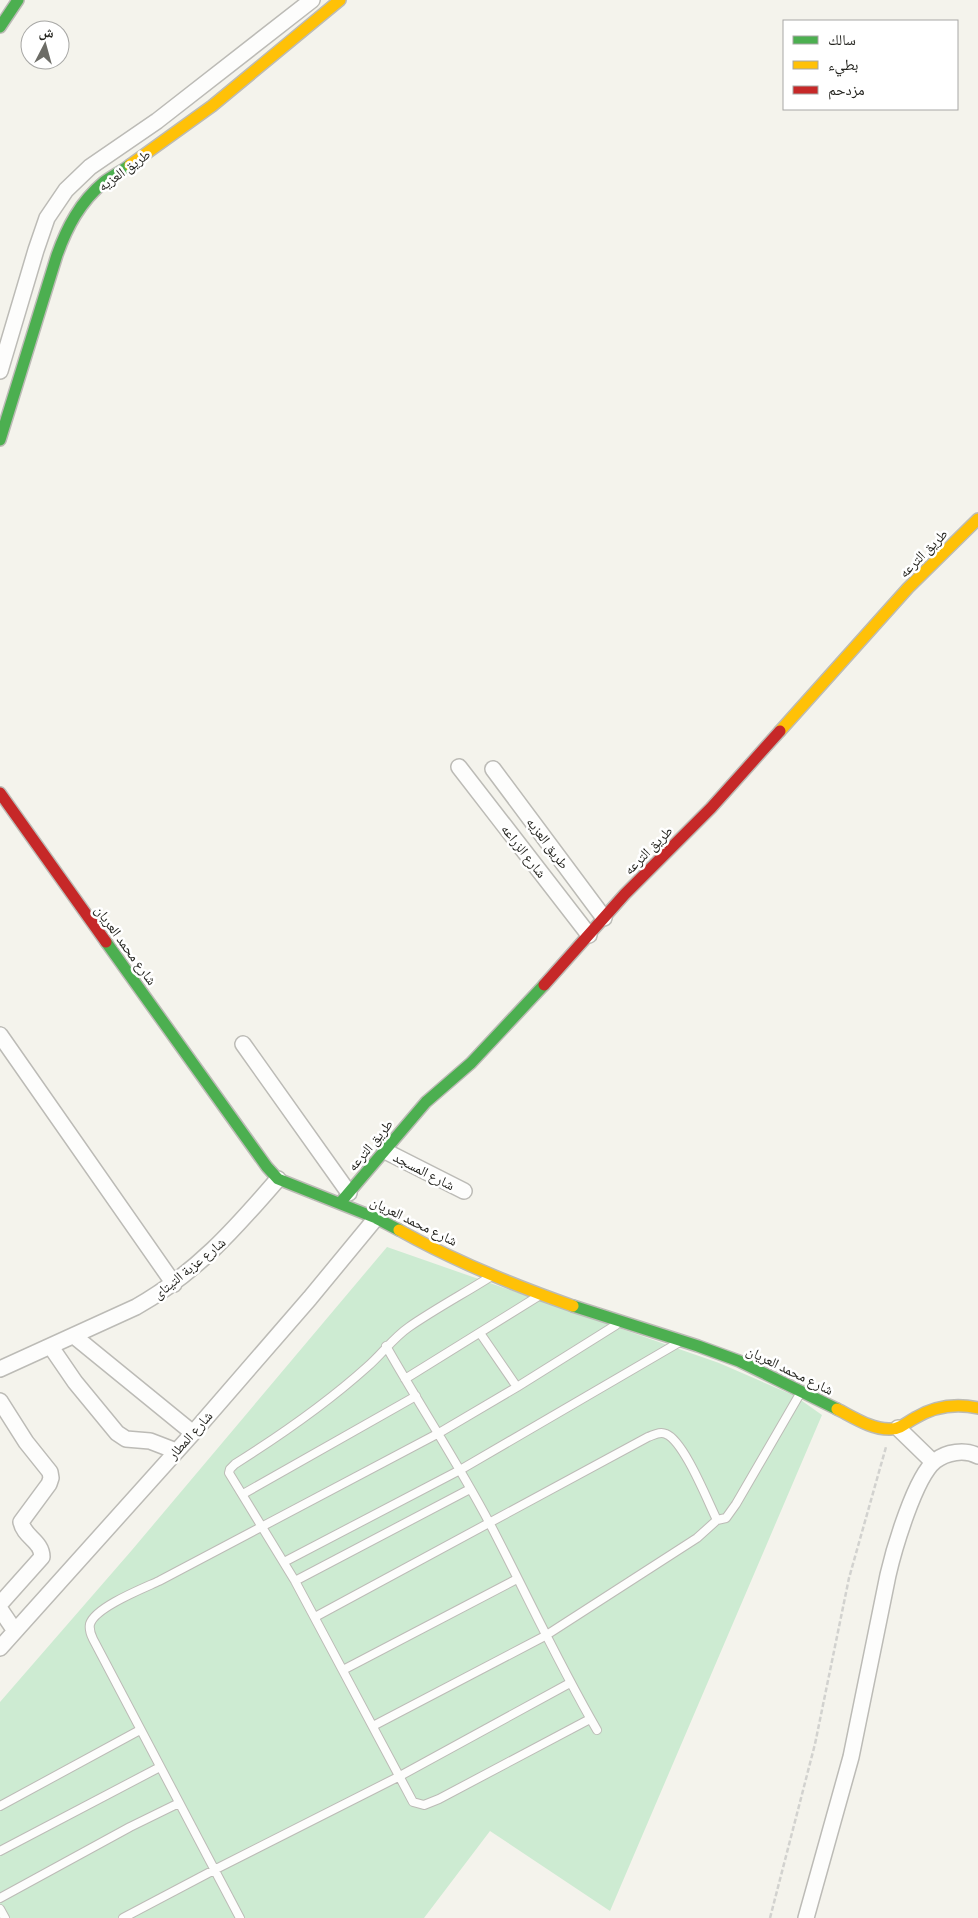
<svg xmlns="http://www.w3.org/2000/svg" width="978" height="1918" font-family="Barlow,'Noto Naskh Arabic',sans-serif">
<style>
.green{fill:#cdebd2}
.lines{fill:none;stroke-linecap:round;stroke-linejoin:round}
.lane-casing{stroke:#bcbbb6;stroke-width:10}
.street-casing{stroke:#bcbbb6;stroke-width:18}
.fast-casing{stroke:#bcbbb6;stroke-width:14}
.slow-casing{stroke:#bcbbb6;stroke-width:14}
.jam-casing{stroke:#bcbbb6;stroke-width:14}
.path{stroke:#d2d2cf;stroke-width:2.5;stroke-dasharray:5 2.5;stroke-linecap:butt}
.lane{stroke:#fdfdfc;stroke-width:8}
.street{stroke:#fdfdfc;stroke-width:15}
.fast{stroke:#4caf50;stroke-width:11}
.slow{stroke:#ffc107;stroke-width:11}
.jam{stroke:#c62828;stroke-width:11}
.labels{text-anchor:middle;stroke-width:5;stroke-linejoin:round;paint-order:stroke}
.street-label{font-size:14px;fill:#23231e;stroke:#fff}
</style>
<rect width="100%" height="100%" fill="#f4f3ec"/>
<!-- green -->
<path class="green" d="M387 1247 719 1363 795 1396 822 1415 610 1911 490 1831 424 1918H0V1702L132 1550Z"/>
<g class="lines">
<defs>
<path id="lane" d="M490 1277C463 1294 435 1309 409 1327 393 1338 382 1354 367 1367 327 1403 281 1435 235 1464L230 1469 229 1473 295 1581 413 1802 424 1805 439 1799 590 1719
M480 1333 517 1387
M386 1346C420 1406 458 1463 490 1524 526 1593 558 1663 597 1730
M405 1379 537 1297
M243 1494 416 1396
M284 1562 460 1470 678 1343
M295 1581 470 1489
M315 1617 648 1437C654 1435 660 1431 666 1434 684 1441 708 1502 717 1520
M343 1670 517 1579
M373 1726 545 1636 697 1538 717 1520 726 1518 736 1504 801 1392
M0 1806 140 1730
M0 1851 160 1767
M0 1898 130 1827 179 1803
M0 1909 5 1918
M123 1918 214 1870 400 1776 570 1683
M240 1918 93 1639C91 1635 89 1629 90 1624 95 1607 144 1588 159 1581L439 1433 517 1387 616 1325"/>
<path id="street" d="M0 371 36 250 47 218 66 190 90 167 157 121 312 0
M459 767 589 935
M493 769 604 918
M0 1035 174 1284
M243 1044 349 1193
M385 1151 464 1191
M74 1336 193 1433
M51 1347 75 1382 117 1433 126 1439 150 1441 176 1451
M0 1369 136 1307C196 1273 234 1230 278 1179
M0 1401 26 1442 50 1472 51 1478 49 1484 21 1522C24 1537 42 1541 42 1557L0 1604
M898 1428 933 1462
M0 1609 15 1631
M0 1648 193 1433 310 1298 376 1218
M806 1918 851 1757 888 1575C894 1549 915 1477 935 1461 946 1452 965 1449 978 1456"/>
<path id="fast" d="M0 27 18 0
M0 440 57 255C67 227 80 202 104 182 112 176 122 171 130 165
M106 942 267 1167 278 1179 376 1218 399 1230
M340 1203 426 1102 471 1063 544 985
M573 1306 698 1346 739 1361 837 1409"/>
<path id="slow" d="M130 165 212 106 340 0
M780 731 908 588 978 519
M399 1230C454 1261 513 1285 573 1306
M837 1409C853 1417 872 1430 891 1429 901 1429 907 1422 915 1418 935 1406 955 1403 978 1408"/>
<path id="jam" d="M0 793 106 942
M544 985 625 894 711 808 780 731"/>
</defs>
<!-- lane casing -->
<use href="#lane" class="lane-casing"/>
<!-- street casing -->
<use href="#street" class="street-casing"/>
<!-- fast casing -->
<use href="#fast" class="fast-casing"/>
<!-- slow casing -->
<use href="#slow" class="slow-casing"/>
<!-- jam casing -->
<use href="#jam" class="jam-casing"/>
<!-- path -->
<path class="path" d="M770 1918 815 1744 849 1578 886 1447"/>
<!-- lane -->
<use href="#lane" class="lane"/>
<!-- street -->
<use href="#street" class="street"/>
<!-- fast -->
<use href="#fast" class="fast"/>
<!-- slow -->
<use href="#slow" class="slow"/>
<!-- jam -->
<use href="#jam" class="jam"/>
</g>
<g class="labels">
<!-- street labels -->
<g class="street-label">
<text transform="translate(124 170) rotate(-36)" y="5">طريق العزيه</text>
<text transform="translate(923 553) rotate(-45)" y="5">طريق الترعه</text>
<text transform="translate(548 843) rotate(53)" y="5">طريق العزيه</text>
<text transform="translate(648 850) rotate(-45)" y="5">طريق الترعه</text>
<text transform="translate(524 851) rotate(52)" y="5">شارع الزراعه</text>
<text transform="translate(126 945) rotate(54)" y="5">شارع محمد العريان</text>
<text transform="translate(370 1145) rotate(-50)" y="5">طريق الترعه</text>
<text transform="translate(424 1171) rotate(27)" y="5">شارع المسجد</text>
<text transform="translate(414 1221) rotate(26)" y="5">شارع محمد العريان</text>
<text transform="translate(189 1268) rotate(-39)" y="5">شارع عزبة التيتاى</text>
<text transform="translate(790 1370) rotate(26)" y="5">شارع محمد العريان</text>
<text transform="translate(190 1435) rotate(-48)" y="5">شارع المطار</text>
</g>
</g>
<!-- legend -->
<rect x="783" y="20" width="175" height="90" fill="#ffffff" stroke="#a7a7a5"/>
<rect x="793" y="36" width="25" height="8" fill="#4caf50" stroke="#a7a7a5"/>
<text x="828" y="45" font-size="15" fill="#23231e">سالك</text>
<rect x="793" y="61" width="25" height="8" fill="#ffc107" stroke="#a7a7a5"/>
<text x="828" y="70" font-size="15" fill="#23231e">بطيء</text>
<rect x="793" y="86" width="25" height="8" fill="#c62828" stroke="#a7a7a5"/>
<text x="828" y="95" font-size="15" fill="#23231e">مزدحم</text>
<!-- north arrow -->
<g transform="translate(45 45) rotate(6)"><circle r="24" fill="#ffffff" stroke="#a7a7a5"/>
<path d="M0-4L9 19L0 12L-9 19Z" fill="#6c6c66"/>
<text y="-8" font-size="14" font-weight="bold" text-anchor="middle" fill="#23231e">ش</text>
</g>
</svg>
